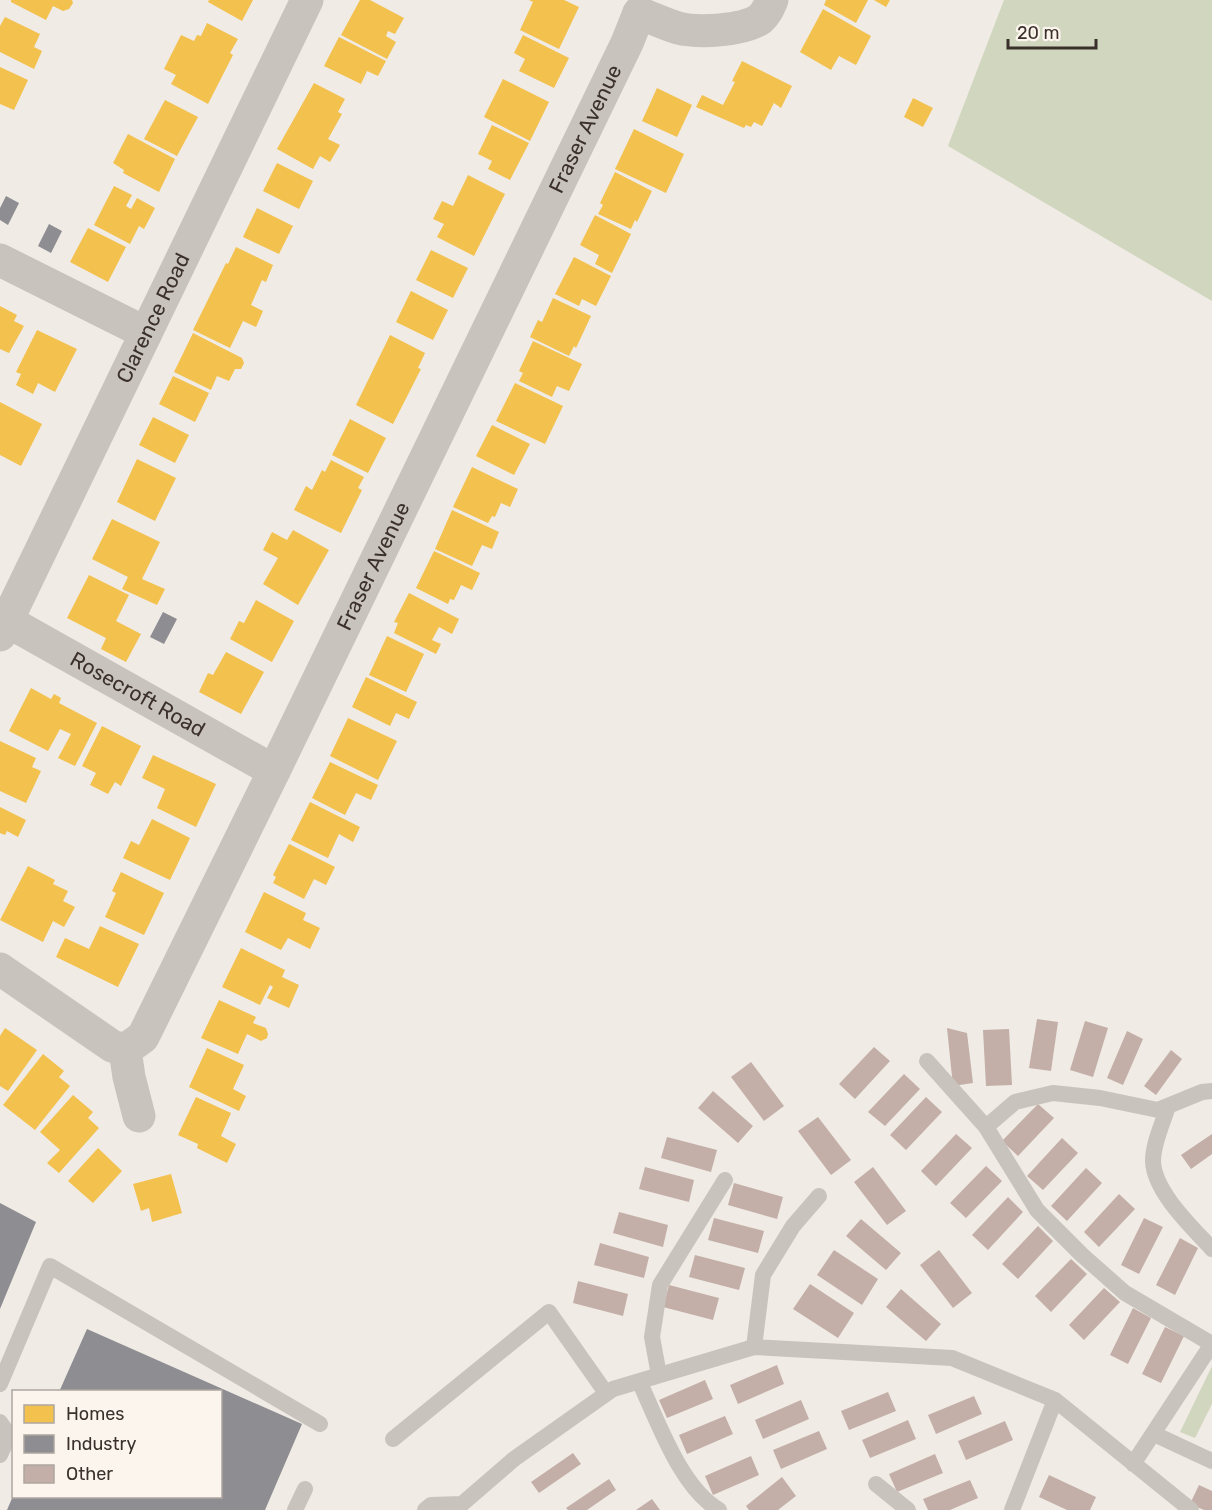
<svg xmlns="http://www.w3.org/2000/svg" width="1212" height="1510" font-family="Rubik,sans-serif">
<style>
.green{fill:#d1d6bf}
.homes{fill:#f2c14e}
.industry{fill:#8d8d92}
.building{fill:#c3afa7}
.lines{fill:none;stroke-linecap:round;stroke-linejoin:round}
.service{stroke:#c9c3be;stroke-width:16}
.minor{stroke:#c9c3be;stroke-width:33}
.labels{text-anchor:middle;stroke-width:6;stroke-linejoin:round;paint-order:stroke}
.street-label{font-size:21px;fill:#3b302b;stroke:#fbf5ee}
</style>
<rect width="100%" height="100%" fill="#f0ebe5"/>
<!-- green -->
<path class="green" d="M1004 0H1212V301L948 146Z
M1212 1366V1404L1195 1438 1180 1432Z"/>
<!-- homes -->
<path class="homes" d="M11 0H72L73 3 69 9 63 11 53 6 46 20 11 2Z
M209 0H253L242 21 208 2Z
M360 0H370L404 18 395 34 388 31 386 36 396 42 387 59 341 35Z
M529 0H564L579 7 559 49 520 30 533 2Z
M826 0H868L856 23 824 5Z
M874 0H890L886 7Z
M823 9 871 36 856 65 839 56 831 70 800 52Z
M5 17 40 34 34 47 42 51 34 69 0 52V26Z
M207 23 238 39 230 53 233 55 208 104 171 84 176 75 164 69 181 35 194 41 197 35 201 36Z
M523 35 569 58 554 88 519 71 525 59 514 53Z
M339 37 386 61 378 76 367 71 361 84 324 66Z
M742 61 792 86 781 108 774 103 762 126 754 122 751 127 746 125 744 128 696 107 702 95 723 105 735 82 732 81Z
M0 67 28 80 14 110 0 104Z
M503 79 549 102 530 141 484 117Z
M314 83 345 99 338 112 342 114 328 139 340 145 330 162 320 156 313 169 277 149Z
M657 88 692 105 677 137 642 121Z
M913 98 933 108 923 127 904 117Z
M165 100 198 117 177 156 144 139Z
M492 125 529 143 510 180 488 169 492 161 478 154Z
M634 129 684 154 666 193 615 169Z
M128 134 175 159 159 192 123 173 124 170 113 163Z
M277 163 313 181 299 209 263 191Z
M615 172 652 191 637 222 635 220 631 229 598 214 603 205 600 203Z
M468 175 505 194 474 256 437 237 444 224 433 219 442 201 453 206Z
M114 186 132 195 126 206 131 209 137 198 155 208 144 229 139 226 130 244 94 225Z
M257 208 293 226 279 254 243 237Z
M595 215 631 234 612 273 595 264 599 255 580 245Z
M88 228 126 247 108 282 70 262Z
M236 247 273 265 266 282 262 280 251 305 263 311 256 327 243 321 230 348 193 330 226 263 228 264Z
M431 250 468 268 453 298 416 280Z
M574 257 611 276 596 306 582 299 579 306 555 294Z
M411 291 448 310 433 340 396 322Z
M553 298 591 316 576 348 574 346 569 356 530 337 538 320 542 322Z
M0 306 17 315 14 321 24 326 9 353 0 349Z
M37 330 77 349 55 392 38 383 33 394 16 385 21 374 16 372Z
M193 333 242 358 244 363 241 369H235L229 381 217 376 211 390 174 372Z
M390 335 425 353 418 368 421 369 393 424 356 405Z
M533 341 582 364 569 391 557 386 552 397 519 381 523 373 519 371Z
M173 376 209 393 195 422 159 404Z
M515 383 563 406 545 444 496 421Z
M0 402 42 424 21 466 0 455Z
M153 417 189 435 175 463 139 445Z
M350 419 386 438 368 473 332 455Z
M492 425 530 444 514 475 476 456Z
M137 459 176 478 155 521 117 502Z
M331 460 364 477 358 488 362 490 341 533 294 510 306 486 312 490 322 470 325 472Z
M472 467 518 489 510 507 501 503 495 517 492 516 488 523 453 507Z
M452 510 499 532 492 549 482 545 472 566 435 549Z
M112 519 160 542 142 579 165 589 157 605 122 589 128 577 92 559Z
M293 530 329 550 298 605 263 584 278 558 263 550 272 532 287 540Z
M434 551 480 573 472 590 461 585 454 600 450 599 448 604 416 588Z
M89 575 129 595 116 621 141 634 126 662 101 649 106 638 67 618Z
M409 593 459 619 452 634 439 627 432 640 441 644 436 654 394 633 398 623 394 622Z
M256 600 294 621 272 662 230 639 239 621 244 623Z
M387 636 424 654 406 692 369 675Z
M226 652 264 672 241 714 199 692 208 673 213 675Z
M366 677 417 702 409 719 396 713 390 726 352 707Z
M31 688 51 699 54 694 61 698 59 703 97 723 75 766 58 758 71 734 60 729 48 751 9 731Z
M348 718 397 741 378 780 330 756Z
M102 726 141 746 121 786 115 782 108 794 90 785 96 773 82 766Z
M0 741 36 758 32 767 41 771 26 803 0 791Z
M153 755 216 784 196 827 157 808 165 789 142 778Z
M330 762 378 785 371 800 356 793 345 815 312 798Z
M310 802 360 827 353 842 339 834 328 858 291 840Z
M0 807 26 820 18 837 7 831 5 835 0 833Z
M152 819 190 838 170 880 123 858 131 841 139 845Z
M289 844 335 867 326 885 314 879 304 899 273 883 276 877 273 875Z
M28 866 55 880 53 884 68 891 63 901 75 907 64 927 53 921 43 942 0 920Z
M121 872 164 893 144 935 105 917 116 893 112 891Z
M264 892 306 913 303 920 320 928 310 949 288 938 281 950 245 932Z
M100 926 139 944 118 987 56 957 65 938 89 949Z
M241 948 285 970 282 977 299 985 289 1008 267 998 273 987 270 985 260 1005 222 987Z
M219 1000 256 1017 253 1023 266 1028 268 1034 267 1038 261 1041 247 1034 238 1054 201 1038Z
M5 1028 37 1050 8 1091 0 1086V1036Z
M207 1048 244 1065 233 1089 246 1096 239 1111 189 1087Z
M43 1054 64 1071 59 1077 70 1086 35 1130 3 1105Z
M73 1095 93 1112 88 1118 99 1128 59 1173 47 1163 60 1150 40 1132Z
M196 1097 231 1113 221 1136 236 1144 227 1163 197 1148 198 1144 178 1135Z
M98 1148 122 1171 93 1203 68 1181Z
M171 1174 182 1213 152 1222 149 1208 141 1211 133 1184Z"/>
<!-- industry -->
<path class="industry" d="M6 196 19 203 8 225 0 220V208Z
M49 224 62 231 51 253 38 246Z
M163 612 177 619 164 644 150 637Z
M0 1203 36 1222 0 1309Z
M87 1329 302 1424 265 1510H7L13 1496H220V1392H59Z"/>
<!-- building -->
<path class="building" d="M1037 1019 1058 1022 1051 1071 1029 1068Z
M1085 1021 1108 1028 1093 1077 1070 1070Z
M947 1028 967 1033 973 1083 953 1086Z
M1009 1029 1012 1085 986 1086 983 1030Z
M1127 1031 1143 1039 1123 1085 1107 1078Z
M874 1047 890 1061 855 1099 839 1084Z
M1171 1050 1182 1059 1156 1095 1144 1086Z
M751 1062 784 1106 764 1121 731 1077Z
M904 1074 920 1089 885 1126 868 1112Z
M713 1091 753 1126 738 1143 698 1108Z
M926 1097 942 1112 906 1150 890 1135Z
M1038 1104 1054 1118 1018 1156 1002 1141Z
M818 1117 851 1160 831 1175 798 1131Z
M956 1134 972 1148 936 1186 921 1171Z
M1212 1134V1154L1191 1169 1181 1155Z
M667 1137 717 1150 711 1172 661 1158Z
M1062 1138 1078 1153 1043 1190 1027 1176Z
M986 1166 1002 1181 966 1218 950 1203Z
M645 1167 694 1180 689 1202 639 1189Z
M873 1167 906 1211 887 1225 854 1182Z
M1086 1168 1102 1183 1067 1221 1051 1206Z
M734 1183 783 1197 777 1219 728 1205Z
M1119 1194 1135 1209 1099 1247 1084 1232Z
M1008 1197 1023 1212 988 1250 972 1235Z
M619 1212 668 1225 663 1247 613 1233Z
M714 1218 764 1231 758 1253 708 1240Z
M1144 1218 1163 1227 1139 1274 1121 1265Z
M861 1219 901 1253 886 1270 846 1236Z
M1038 1226 1053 1241 1018 1279 1002 1264Z
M1180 1238 1198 1248 1175 1295 1156 1285Z
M600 1243 649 1257 644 1278 594 1265Z
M834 1250 878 1279 862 1305 817 1275Z
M939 1250 972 1293 953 1308 920 1265Z
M695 1255 745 1268 739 1290 689 1277Z
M1071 1259 1087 1274 1051 1312 1035 1296Z
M578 1281 628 1294 623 1316 573 1303Z
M810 1284 854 1313 838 1338 793 1309Z
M669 1285 719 1298 713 1320 663 1307Z
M1104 1288 1120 1302 1084 1340 1069 1325Z
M901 1289 941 1324 926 1341 886 1307Z
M1133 1308 1151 1318 1128 1364 1110 1355Z
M1165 1327 1184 1336 1161 1383 1142 1374Z
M777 1365 784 1384 738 1404 730 1385Z
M705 1380 713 1399 667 1418 659 1400Z
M888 1392 896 1411 849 1430 841 1411Z
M974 1396 982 1414 936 1434 928 1415Z
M801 1400 809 1419 763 1439 755 1420Z
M725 1416 733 1434 687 1454 679 1435Z
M908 1420 916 1439 870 1458 862 1440Z
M1005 1421 1013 1440 966 1460 958 1441Z
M819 1431 827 1449 781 1469 773 1450Z
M573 1453 581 1464 539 1493 531 1482Z
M935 1454 943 1473 897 1492 889 1474Z
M751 1456 759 1475 713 1495 705 1476Z
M1049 1475 1096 1497 1090 1510H1067L1039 1497Z
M782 1477 796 1496 778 1510H749L746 1506Z
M609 1479 616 1490 587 1510H568L566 1508Z
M970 1480 978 1498 950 1510H928L923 1499Z
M1199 1485 1212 1491V1510H1204L1190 1504Z
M652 1499 660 1510H636Z"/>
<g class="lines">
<!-- service -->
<path class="service" d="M927 1061 986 1127 1037 1210 1082 1255 1125 1293 1212 1344
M1168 1106C1163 1123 1153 1143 1153 1161 1154 1192 1192 1227 1212 1249
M986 1127 1015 1102 1053 1093 1100 1098 1158 1110 1202 1092 1212 1091
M754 1347 763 1275 793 1226 819 1196
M659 1375 652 1337 660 1285 725 1180
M639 1381C658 1421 680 1487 719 1510
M0 1384 50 1266 320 1424
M0 1422 9 1435 0 1455
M1154 1434 1212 1461
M393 1439 549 1312 606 1393
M1133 1464 1212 1344
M876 1484 908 1510
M295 1510 305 1489
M425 1510 431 1505 461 1504
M455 1510 514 1459 613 1389 754 1347 952 1358 1055 1400 1191 1510
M1012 1510 1055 1400"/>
<!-- minor -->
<g class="minor">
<path d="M639 13C652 18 665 24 678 28 698 33 743 31 760 19 766 14 769 7 772 0"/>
<path d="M0 260 146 333"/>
<path id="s1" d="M0 617 274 771"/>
<path id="s2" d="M0 635 307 0"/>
<path d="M0 969 112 1046 125 1050"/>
<path id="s3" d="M139 1116 129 1077 125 1050 143 1037 274 771 627 43 639 13"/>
</g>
</g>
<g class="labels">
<!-- street labels -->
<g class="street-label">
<text dy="7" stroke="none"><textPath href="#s3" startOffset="1100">Fraser Avenue</textPath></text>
<text dy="7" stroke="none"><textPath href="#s2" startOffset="352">Clarence Road</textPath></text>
<text dy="7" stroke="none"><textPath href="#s3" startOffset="614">Fraser Avenue</textPath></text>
<text dy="7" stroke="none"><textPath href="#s1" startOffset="158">Rosecroft Road</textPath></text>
</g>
</g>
<!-- legend -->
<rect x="12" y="1390" width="210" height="108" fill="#fbf5ee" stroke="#aea6a0" stroke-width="1.5"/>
<rect x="24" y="1405" width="30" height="18" fill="#f2c14e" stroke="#aea6a0" stroke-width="1.5"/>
<text x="66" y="1420" font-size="18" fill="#3b302b">Homes</text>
<rect x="24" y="1435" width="30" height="18" fill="#8d8d92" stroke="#aea6a0" stroke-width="1.5"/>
<text x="66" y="1450" font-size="18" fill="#3b302b">Industry</text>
<rect x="24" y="1465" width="30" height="18" fill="#c3afa7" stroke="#aea6a0" stroke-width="1.5"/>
<text x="66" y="1480" font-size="18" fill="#3b302b">Other</text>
<!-- scale -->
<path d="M1008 39v9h88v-9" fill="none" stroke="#3b302b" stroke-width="3"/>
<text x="1017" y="39" font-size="18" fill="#3b302b" stroke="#fbf5ee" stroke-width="4.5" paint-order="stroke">20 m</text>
</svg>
